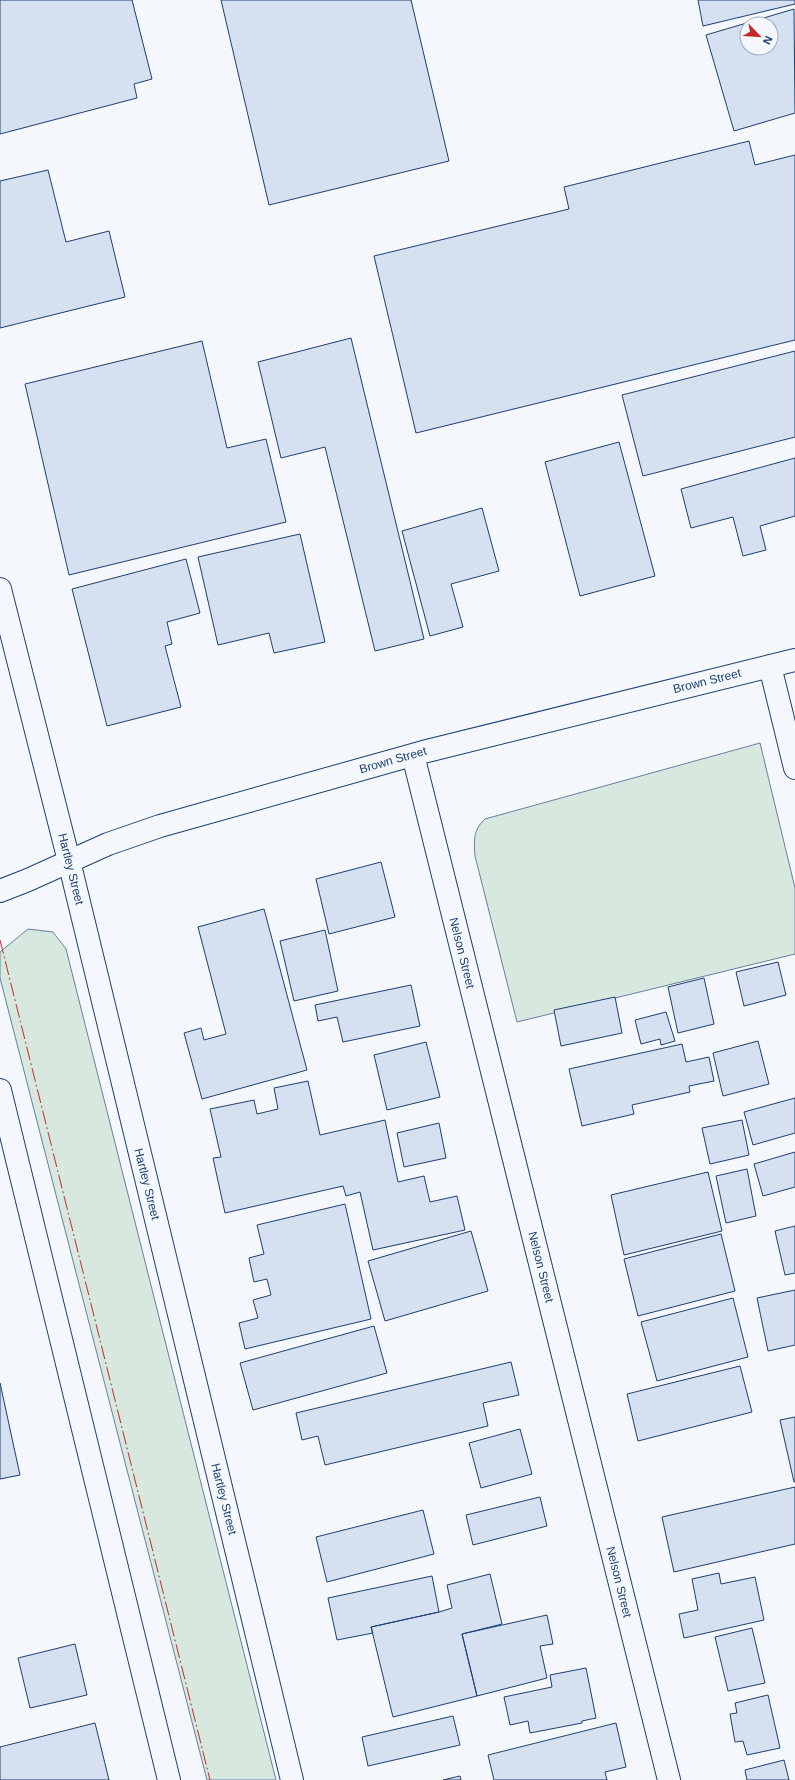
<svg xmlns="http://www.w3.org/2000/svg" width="795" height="1780" font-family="Arial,sans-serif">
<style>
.green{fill:#d7e8df;stroke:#687fa3}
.building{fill:#d5e0f0;stroke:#1d3f73;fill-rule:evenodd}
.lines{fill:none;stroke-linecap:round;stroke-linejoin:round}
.street-casing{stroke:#1d3f73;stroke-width:24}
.street{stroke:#f4f7fb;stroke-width:22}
.power{stroke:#c62828;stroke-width:1;stroke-dasharray:14 3 2 3;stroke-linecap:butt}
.labels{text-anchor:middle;stroke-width:3;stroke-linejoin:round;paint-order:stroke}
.street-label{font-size:12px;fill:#1d3f73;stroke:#f4f7fb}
</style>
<rect width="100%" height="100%" fill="#f4f7fb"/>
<!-- green -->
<path class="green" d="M760 743 795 888V954L517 1022 475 856C474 840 473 830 485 819Z
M28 929 53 932 66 949 276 1780H207L0 978V952Z"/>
<!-- building -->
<path class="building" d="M0 0H132L152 79 134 84 137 98 0 134Z
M221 0H411L449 161 269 205Z
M698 0H795V4L703 26Z
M794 9 795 113 734 131 706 35ZM747 24H771V48H747Z
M749 141 755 165 795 155V340L416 433 374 256 569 209 564 187Z
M48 170 66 242 109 231 125 297 0 328V181Z
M351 338 424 639 375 651 325 447 281 458 258 362Z
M202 341 227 448 266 439 286 522 69 575 25 384Z
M795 351V437L643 476 622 395Z
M619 442 655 576 580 596 545 462Z
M795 458V516L760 526 766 550 743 556 733 517 691 528 681 489Z
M482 508 499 571 451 584 463 627 430 636 402 531Z
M300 534 325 642 274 653 269 633 218 645 198 557Z
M186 559 200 613 167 622 172 644 165 646 181 707 107 726 72 589Z
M381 862 395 917 329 934 316 879Z
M264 909 307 1070 202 1099 184 1033 201 1028 204 1040 226 1034 198 927Z
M325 930 338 991 294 1001 280 941Z
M778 962 786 995 744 1006 736 972Z
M704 978 714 1024 678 1033 668 987Z
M411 985 420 1026 343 1042 337 1017 318 1021 315 1005Z
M615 997 622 1033 561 1046 554 1010Z
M666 1012 675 1041 661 1045 660 1039 641 1044 635 1020Z
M758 1041 769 1084 723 1096 713 1053Z
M426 1042 440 1097 387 1110 374 1055Z
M682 1044 686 1062 709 1057 714 1081 689 1086 690 1092 632 1105 634 1114 582 1126 569 1069Z
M308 1081 320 1135 385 1120 398 1182 424 1176 430 1202 457 1196 465 1230 373 1250 360 1192 346 1196 343 1186 225 1213 213 1158 221 1157 210 1109 254 1100 257 1114 278 1109 274 1088Z
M795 1098V1133L753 1145 744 1112Z
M742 1120 749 1155 710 1164 702 1128Z
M439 1123 446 1158 404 1167 397 1133Z
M795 1152V1187L763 1196 754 1164Z
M747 1169 756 1216 726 1223 716 1176Z
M708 1172 722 1231 624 1255 611 1195Z
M345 1204 371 1319 245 1349 239 1323 258 1318 253 1300 271 1295 267 1279 254 1282 249 1258 264 1254 257 1225Z
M795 1226V1273L785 1275 775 1231Z
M471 1231 488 1291 385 1321 368 1261Z
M721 1234 735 1291 638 1316 624 1259Z
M795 1290V1345L768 1351 757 1298Z
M733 1298 748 1357 657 1381 641 1322Z
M374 1326 387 1373 253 1410 240 1363Z
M511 1362 519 1395 483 1403 488 1426 325 1465 318 1436 302 1440 296 1413Z
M740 1366 752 1412 638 1441 627 1394Z
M0 1383 20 1475 0 1479Z
M795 1417V1482H794L780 1420Z
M520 1429 532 1474 481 1488 469 1443Z
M795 1487V1544L674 1572 662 1517Z
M540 1497 547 1526 473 1545 466 1515Z
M423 1510 434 1554 327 1582 316 1537Z
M719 1573 721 1584 755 1577 764 1620 684 1638 679 1614 698 1610 692 1579Z
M490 1574 502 1624 462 1634 477 1696 393 1717 371 1627 439 1612 452 1608 447 1585Z
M432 1576 439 1612 371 1627 373 1633 337 1640 328 1598Z
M547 1615 553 1644 540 1646 547 1678 477 1696 462 1634Z
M752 1628 765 1683 728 1691 715 1637Z
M75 1644 87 1695 30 1708 18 1658Z
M586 1668 596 1718 582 1721V1723L530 1733 528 1721 510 1725 504 1697 552 1687 550 1675Z
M768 1695 780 1748 747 1755 743 1741 735 1742 730 1714 737 1713 735 1703Z
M453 1716 460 1745 368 1766 362 1737Z
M95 1723 109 1780H0V1747Z
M616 1723 626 1767 605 1772 607 1780H494L488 1755Z
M784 1760 789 1780H747L745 1770Z
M460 1776 461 1780H443Z"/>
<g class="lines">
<defs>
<path id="street" d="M0 589 69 861 292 1780
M770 666 795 768
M413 755 669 1780
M0 891 28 880 108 844 160 826 423 752 795 660
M0 1090 169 1780"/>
</defs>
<!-- street casing -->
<use href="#street" class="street-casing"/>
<!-- street -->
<use href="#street" class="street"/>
<!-- power -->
<path class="power" d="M0 940 210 1780"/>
</g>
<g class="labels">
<!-- street labels -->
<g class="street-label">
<text transform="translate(707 681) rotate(-14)" y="4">Brown Street</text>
<text transform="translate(393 760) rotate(-16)" y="4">Brown Street</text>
<text transform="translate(71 869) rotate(76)" y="4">Hartley Street</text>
<text transform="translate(462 953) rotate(76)" y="4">Nelson Street</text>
<text transform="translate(147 1184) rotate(76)" y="4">Hartley Street</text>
<text transform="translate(541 1267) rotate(76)" y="4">Nelson Street</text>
<text transform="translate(224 1499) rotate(76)" y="4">Hartley Street</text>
<text transform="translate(619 1582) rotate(76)" y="4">Nelson Street</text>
</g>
</g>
<!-- north arrow -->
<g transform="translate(759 36) rotate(115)"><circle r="19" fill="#f4f7fb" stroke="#9eadc5"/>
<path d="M0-3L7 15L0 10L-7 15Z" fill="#c62828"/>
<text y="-6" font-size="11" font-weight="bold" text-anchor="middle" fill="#1d3f73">N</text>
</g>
</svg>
